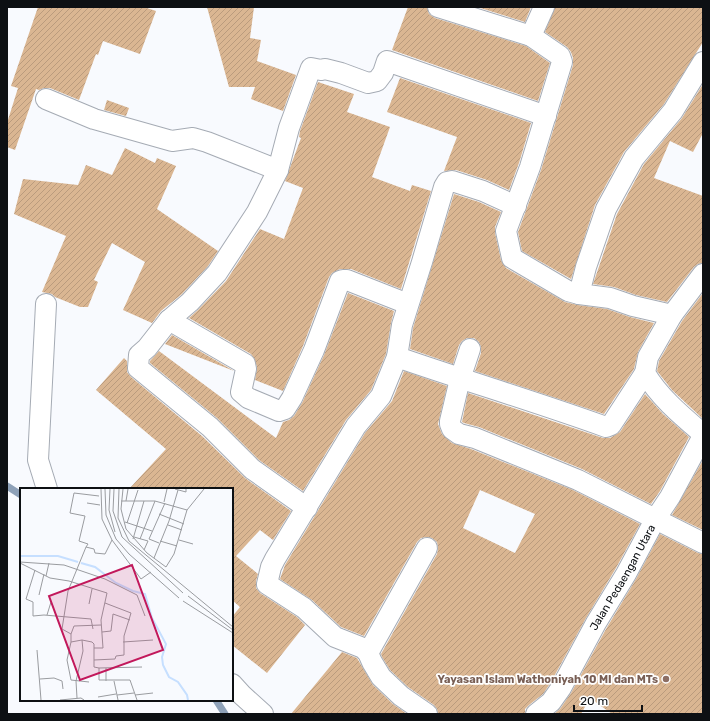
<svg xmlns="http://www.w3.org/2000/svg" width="710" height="721" font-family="Rubik,sans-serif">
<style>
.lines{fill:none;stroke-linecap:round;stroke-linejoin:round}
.stream{stroke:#8ea1b8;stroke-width:7}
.building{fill:url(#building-hatch);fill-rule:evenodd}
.street-casing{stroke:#a5abb4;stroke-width:22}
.street{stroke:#fff;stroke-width:20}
.education-dot{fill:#8d6e63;stroke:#fff;stroke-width:1.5}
.labels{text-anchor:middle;stroke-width:3.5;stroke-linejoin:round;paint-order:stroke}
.street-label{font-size:11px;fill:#0d1013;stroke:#fff}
.education-label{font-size:11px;font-weight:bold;fill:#785e54;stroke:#fff;text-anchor:end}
.inset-river{fill:none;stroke:#c6dfff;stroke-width:2}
.inset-road{fill:none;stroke:#9a9ca0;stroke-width:1}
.view{fill:#c2185b;fill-opacity:0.15;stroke:#c2185b;stroke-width:2}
.inset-edge{fill:none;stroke:#0d1013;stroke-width:2}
</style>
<defs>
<pattern id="building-hatch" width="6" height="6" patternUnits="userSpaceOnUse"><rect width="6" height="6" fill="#dab692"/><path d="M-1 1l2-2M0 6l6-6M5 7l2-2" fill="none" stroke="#ba9b7d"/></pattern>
</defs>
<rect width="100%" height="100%" fill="#f8fafe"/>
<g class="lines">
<!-- stream -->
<path class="stream" d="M7 486 21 495
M216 700 225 714"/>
</g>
<!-- building -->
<path class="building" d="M38 7H144L156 11 140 54 103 41 98 55 96 54 79 100 50 88H44L39 90 36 89 15 150 7 147V123L18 88 11 86Z
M207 7H254L250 38 261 40 257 61 296 75 283 111 251 99 255 87H229Z
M408 7H427L429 14 435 18 526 46 550 63 538 101 392 50Z
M477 7H531L525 22Z
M555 7H703V42L664 104 624 152 595 205 571 279 522 251 518 232 541 170 573 65V58L571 52 567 47 545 32Z
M400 78 531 123 519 163 509 190 487 180 456 170 444 171 457 137 387 112Z
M318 82 354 94 347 112 390 127 372 177 410 191 412 185 431 191 401 289 351 269H340L332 273 329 277 303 346 283 391 255 380 257 367 254 358 251 354 189 318 198 310 226 281 260 229 284 239 303 188 285 181 301 138 299 137 300 131Z
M703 84V133L693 152 670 141 654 178 703 196V263L698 264 694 267 667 302 636 295 614 287 593 284 617 214 644 164 682 118Z
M107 100 129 108 126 116 104 110Z
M125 148 155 163 157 158 176 166 157 209 218 251 208 266 182 294 161 311 152 323 123 310 145 262 112 243 94 280 98 282 88 307H80L55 297 52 294 42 292 66 236 14 214 23 179 78 185 86 165 112 175Z
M454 194 479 202 501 212 495 227V233L501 260 506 268 565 302 578 305 607 309 630 317 654 323 638 352 634 369 604 414 475 371 481 353V347L479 342 474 338H467L462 341 459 345 453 364 410 349 413 328Z
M348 293 394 311 391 323 386 354 371 390 346 420 303 491 259 460 217 418 150 363V361L159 351 276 438 283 422 289 420 294 416 302 403 324 355Z
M703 293V419L672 390 657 371 659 361 682 321Z
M172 335 234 371 165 344Z
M124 358 127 361V372L131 377 202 436 245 478 291 511 273 540 260 530 236 556 258 574 256 581V588L260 593 297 617 305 625 267 673 232 645V617L240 607 232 600V489H129L166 449 96 390Z
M404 371 447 386 438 424 442 434 452 443 471 449 573 490 640 524 616 568 586 618 551 682 543 694 529 705 525 709V714H438L437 709 434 705 408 687 390 670 382 657 381 654 437 554 438 548 437 542 432 538 427 537 421 538 417 542 364 636 341 627 312 600 280 579 285 565 365 433 392 401ZM480 490 535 514 515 553 463 528Z
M468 393 603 438H610L620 432 645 394 663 414 689 437 660 491 651 504 582 469 479 427 464 423 462 422Z
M703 460V530L672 515Z
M660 534 698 553 703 554V714H612L590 698 581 714H554L560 709 571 693 606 629 636 579Z
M342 652 357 658 373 685 393 704 407 714H291Z"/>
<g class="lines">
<defs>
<g id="street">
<path d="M438 7 531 36"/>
<path d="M544 7 531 36 560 56 562 62 530 167 506 231 512 258 568 291 579 294"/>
<path d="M703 62 673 111 634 158 606 209 586 267 579 294 610 298 633 306 672 315 648 357 645 373C659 397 682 416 703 434"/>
<path d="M46 99 94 119 172 141 193 138 207 142 278 170"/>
<path d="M46 304 38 460 47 489"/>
<path d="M672 315 703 274"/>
<path d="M169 320 245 364 246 369 241 392 248 398 279 411 285 409 292 398 314 350 340 281 343 280H347L408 304"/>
<path d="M470 349 460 379 450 421V424L452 429 459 434 475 438 578 480 703 543"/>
<path d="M397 357C466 381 537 402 606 427L611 425 615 419 645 373"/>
<path d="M307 508 252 469 210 427 138 368 139 355 147 348 169 320 190 302 217 273 257 212 278 170 289 128 311 68 321 70 325 69 341 73 368 83 377 81 383 73 387 61 546 116"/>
<path d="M368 653 427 548"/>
<path d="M232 684 242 695 263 714"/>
<path d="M427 714 401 696 381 677 372 662 368 653 363 648 335 637 304 608 267 584 271 567 275 559 356 426 381 396 397 357 402 325 422 262 444 187 447 182 452 181 483 191 516 206"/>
<path id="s1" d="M536 714 551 702 561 688 596 623 626 574 656 518 670 497 703 436"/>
</g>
</defs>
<!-- street casing -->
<use href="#street" class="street-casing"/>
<!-- street -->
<use href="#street" class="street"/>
</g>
<!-- markers -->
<circle class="education-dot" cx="666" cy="679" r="4"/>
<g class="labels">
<!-- street labels -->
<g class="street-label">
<text dy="4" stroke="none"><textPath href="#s1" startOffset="163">Jalan Pedaengan Utara</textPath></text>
</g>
<!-- education labels -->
<g class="education-label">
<text x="658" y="683">Yayasan Islam Wathoniyah 10 MI dan MTs</text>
</g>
</g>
<!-- overview -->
<g transform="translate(20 488)">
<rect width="213" height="213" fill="#f8fafe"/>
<path class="inset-river" d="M0 68H38L58 74M61 75 75 79 96 95 113 103 125 106 132 130 146 156 142 169 143 177 149 189 158 194 167 207 168 212"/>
<path class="inset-road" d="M81 1 82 31 92 52 121 91 131 84M85 1 86 27 96 51 109 66 159 110M90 1 89 22 95 44M94 1 93 23 102 49 163 105M99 1 98 30 109 53 213 139M103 1 101 21 106 41 127 65 146 79 154 66 167 22 184 1M155 1 166 4V1M79 8 54 5 50 25 65 28 59 53 68 56 66 59 74 61 75 65 85 66 92 52M101 13H135L167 22M106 13 108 1M144 14 147 1M67 15 80 17M139 26 164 36M105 34 132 43M107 35 118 2M148 37 162 42M114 49 128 53 124 62M113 51 124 13M120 51 135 13M159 52 173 56M140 53 157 58M139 55 129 51 145 15M134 70 149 33 158 2M0 74 44 77 85 91 117 107 125 128M0 75 30 90 49 93 87 105 81 132 83 160H74M15 82 6 111 13 114V128L24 127 71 131 73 141M26 88 29 75M19 107 24 86M168 108 213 142M163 113 213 145M69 116 72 101M27 127 31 114M82 144 91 143 93 126 110 132M51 146 54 138 81 137M62 152 72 154 74 156V179L79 180V192H110L117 212M51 154 47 172 51 192 69 194M103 154 133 152M17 162 21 212M74 172 95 171 96 168 104 167V148L111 125 85 115M79 180 122 179M20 191 34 190 42 193 43 201M86 193V180M94 193 98 212M97 207 114 205M115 207 133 205M78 209 96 206M57 210 56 193 63 163 62 152 51 154V146L42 141 48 103 66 59M40 212 61 210 64 212"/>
<path class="view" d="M112 77 143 162 60 192 29 108Z"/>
<rect width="213" height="213" class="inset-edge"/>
</g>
<!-- border -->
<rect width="710" height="721" fill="none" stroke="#0d1013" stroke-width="16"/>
<!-- scale -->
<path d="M574 705v6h68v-6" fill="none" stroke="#0d1013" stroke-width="2"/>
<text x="580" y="705" font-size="12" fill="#0d1013" stroke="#ffffff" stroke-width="3" paint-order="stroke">20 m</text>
</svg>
